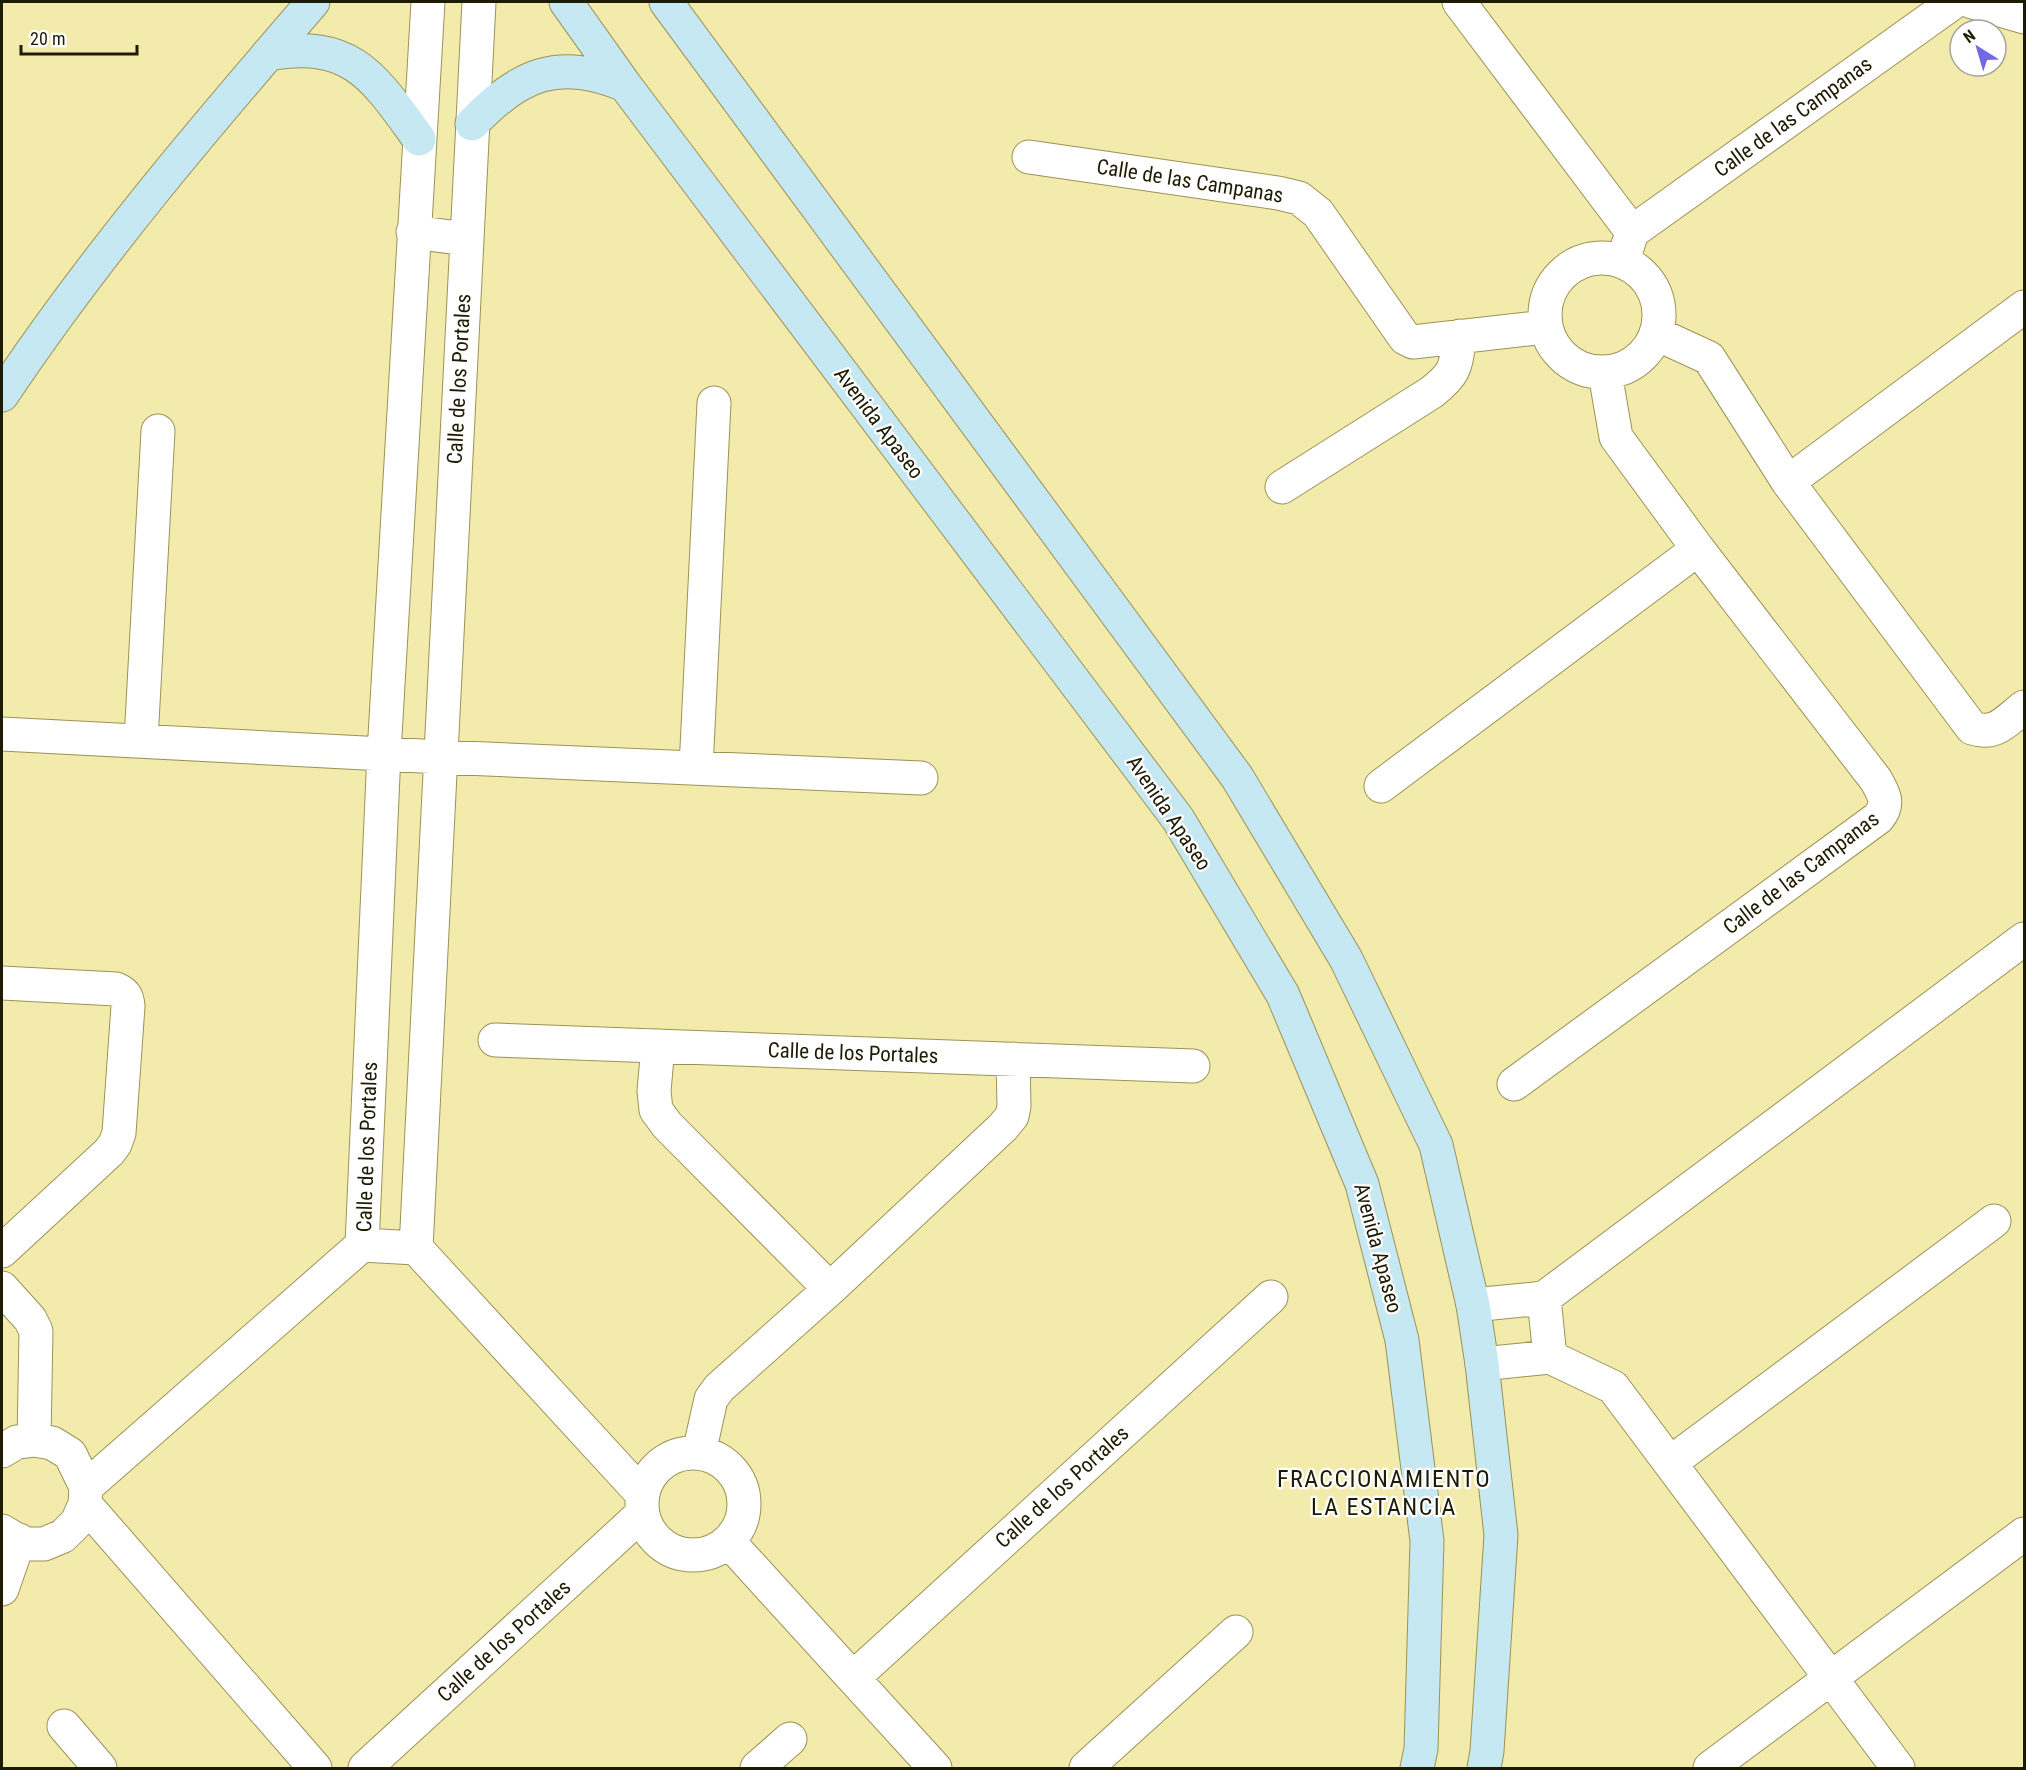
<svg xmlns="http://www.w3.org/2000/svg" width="2026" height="1770" font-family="'Roboto Condensed',sans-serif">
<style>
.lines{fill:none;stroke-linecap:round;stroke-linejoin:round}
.street-casing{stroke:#9b9256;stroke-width:35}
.secondary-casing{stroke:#9b9256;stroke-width:35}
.street{stroke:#fff;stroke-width:33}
.secondary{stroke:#c6e8f2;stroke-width:33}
.labels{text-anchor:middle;stroke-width:4.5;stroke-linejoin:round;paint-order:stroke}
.street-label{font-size:21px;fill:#1e1b03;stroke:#fff}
.quarter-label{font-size:24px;letter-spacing:1.5px;fill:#1e1b03;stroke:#fff}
</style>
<rect width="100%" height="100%" fill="#f3ebab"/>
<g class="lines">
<defs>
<path id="street" d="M479 2 416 1248 642 1494
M1459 2 1632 232
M1972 2 2024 17
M1029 157 1278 193 1299 198 1318 213 1405 338 1413 342 1545 327
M413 232 466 239
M1545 315a57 57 0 1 1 114 0a57 57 0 1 1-114 0Z
M1623 261 1632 232 1954 2
M1657 334 1709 358 1788 482 1972 728C1996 736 2006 721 2024 707
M1788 482 2024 307
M1282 487 1432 392C1457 372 1455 367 1460 336
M2 734 441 757 921 778
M141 740 158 431
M696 768 714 403
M1381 786 1698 549
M2 983 116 989C125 993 127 996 128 1006L119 1133 115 1144 109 1152 2 1251
M495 1040 1193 1066
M658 1046 654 1091 656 1110 667 1125 830 1289
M1514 1084 1878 818C1890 804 1884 794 1876 780L1698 549 1616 437 1605 373
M362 1245 416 1248
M2 1288 30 1319 36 1331 34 1440
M1544 1298 1550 1357
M1473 1305 1544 1298 2024 939
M1482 1364 1550 1357 1613 1387 1898 1768
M2 1451 17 1442 34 1440 52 1443 70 1454 86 1487 85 1504 77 1522 63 1536 44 1544H24L2 1531
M642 1504a51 51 0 1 1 102 0a51 51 0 1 1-102 0Z
M699 1453 711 1399 719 1388 830 1289 1003 1127 1012 1116 1014 1106 1013 1059
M1670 1463 1994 1221
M86 1487 362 1245 384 753 428 2
M85 1504 315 1768
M729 1542 935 1768
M2 1589 19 1540
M853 1678 1271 1297
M64 1726 100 1768
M365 1768 642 1514
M757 1768 790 1739
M1086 1768 1236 1632
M1710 1768 2024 1534"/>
<path id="secondary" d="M566 2 625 85 1178 819 1283 995 1362 1184 1402 1340 1427 1541 1421 1749 1417 1768
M666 2 1237 777 1346 959 1436 1145 1473 1305 1482 1364 1501 1535 1487 1751 1484 1768
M268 54C352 39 374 77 419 139
M472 124C519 74 559 57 625 85
M2 395C95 256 204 128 313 2"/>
</defs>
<!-- street casing -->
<use href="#street" class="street-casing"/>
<!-- secondary casing -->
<use href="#secondary" class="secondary-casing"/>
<!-- street -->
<use href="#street" class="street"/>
<!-- secondary -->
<use href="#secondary" class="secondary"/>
</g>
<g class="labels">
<!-- street labels -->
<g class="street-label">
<text transform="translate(1793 117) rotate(-36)" y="7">Calle de las Campanas</text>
<text transform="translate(1190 181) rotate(9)" y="7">Calle de las Campanas</text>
<text transform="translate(459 379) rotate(-87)" y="7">Calle de los Portales</text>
<text transform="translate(879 423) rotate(53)" y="7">Avenida Apaseo</text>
<text transform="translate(1169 813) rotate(56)" y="7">Avenida Apaseo</text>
<text transform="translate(1801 873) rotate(-37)" y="7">Calle de las Campanas</text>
<text transform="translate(853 1053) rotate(2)" y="7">Calle de los Portales</text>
<text transform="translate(367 1147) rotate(-88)" y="7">Calle de los Portales</text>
<text transform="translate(1378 1248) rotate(75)" y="7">Avenida Apaseo</text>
<text transform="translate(1062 1487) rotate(-42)" y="7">Calle de los Portales</text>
<text transform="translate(504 1641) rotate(-42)" y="7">Calle de los Portales</text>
</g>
<!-- quarter labels -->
<g class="quarter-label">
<text x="1384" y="1487">FRACCIONAMIENTO<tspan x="1384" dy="28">LA ESTANCIA</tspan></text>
</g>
</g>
<!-- border -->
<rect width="2026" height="1770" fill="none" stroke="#1e1b03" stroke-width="6"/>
<!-- north arrow -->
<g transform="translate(1978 48) rotate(323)"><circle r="28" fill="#ffffff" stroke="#a5a49a" stroke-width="1.5"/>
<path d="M0-4.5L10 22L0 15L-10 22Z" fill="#6f69e4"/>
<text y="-9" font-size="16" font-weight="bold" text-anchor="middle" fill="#1e1b03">N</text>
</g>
<!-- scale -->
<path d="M21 45v9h116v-9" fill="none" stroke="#1e1b03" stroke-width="3"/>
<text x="30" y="45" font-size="18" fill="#1e1b03" stroke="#ffffff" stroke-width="4.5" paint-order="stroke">20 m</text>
</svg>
